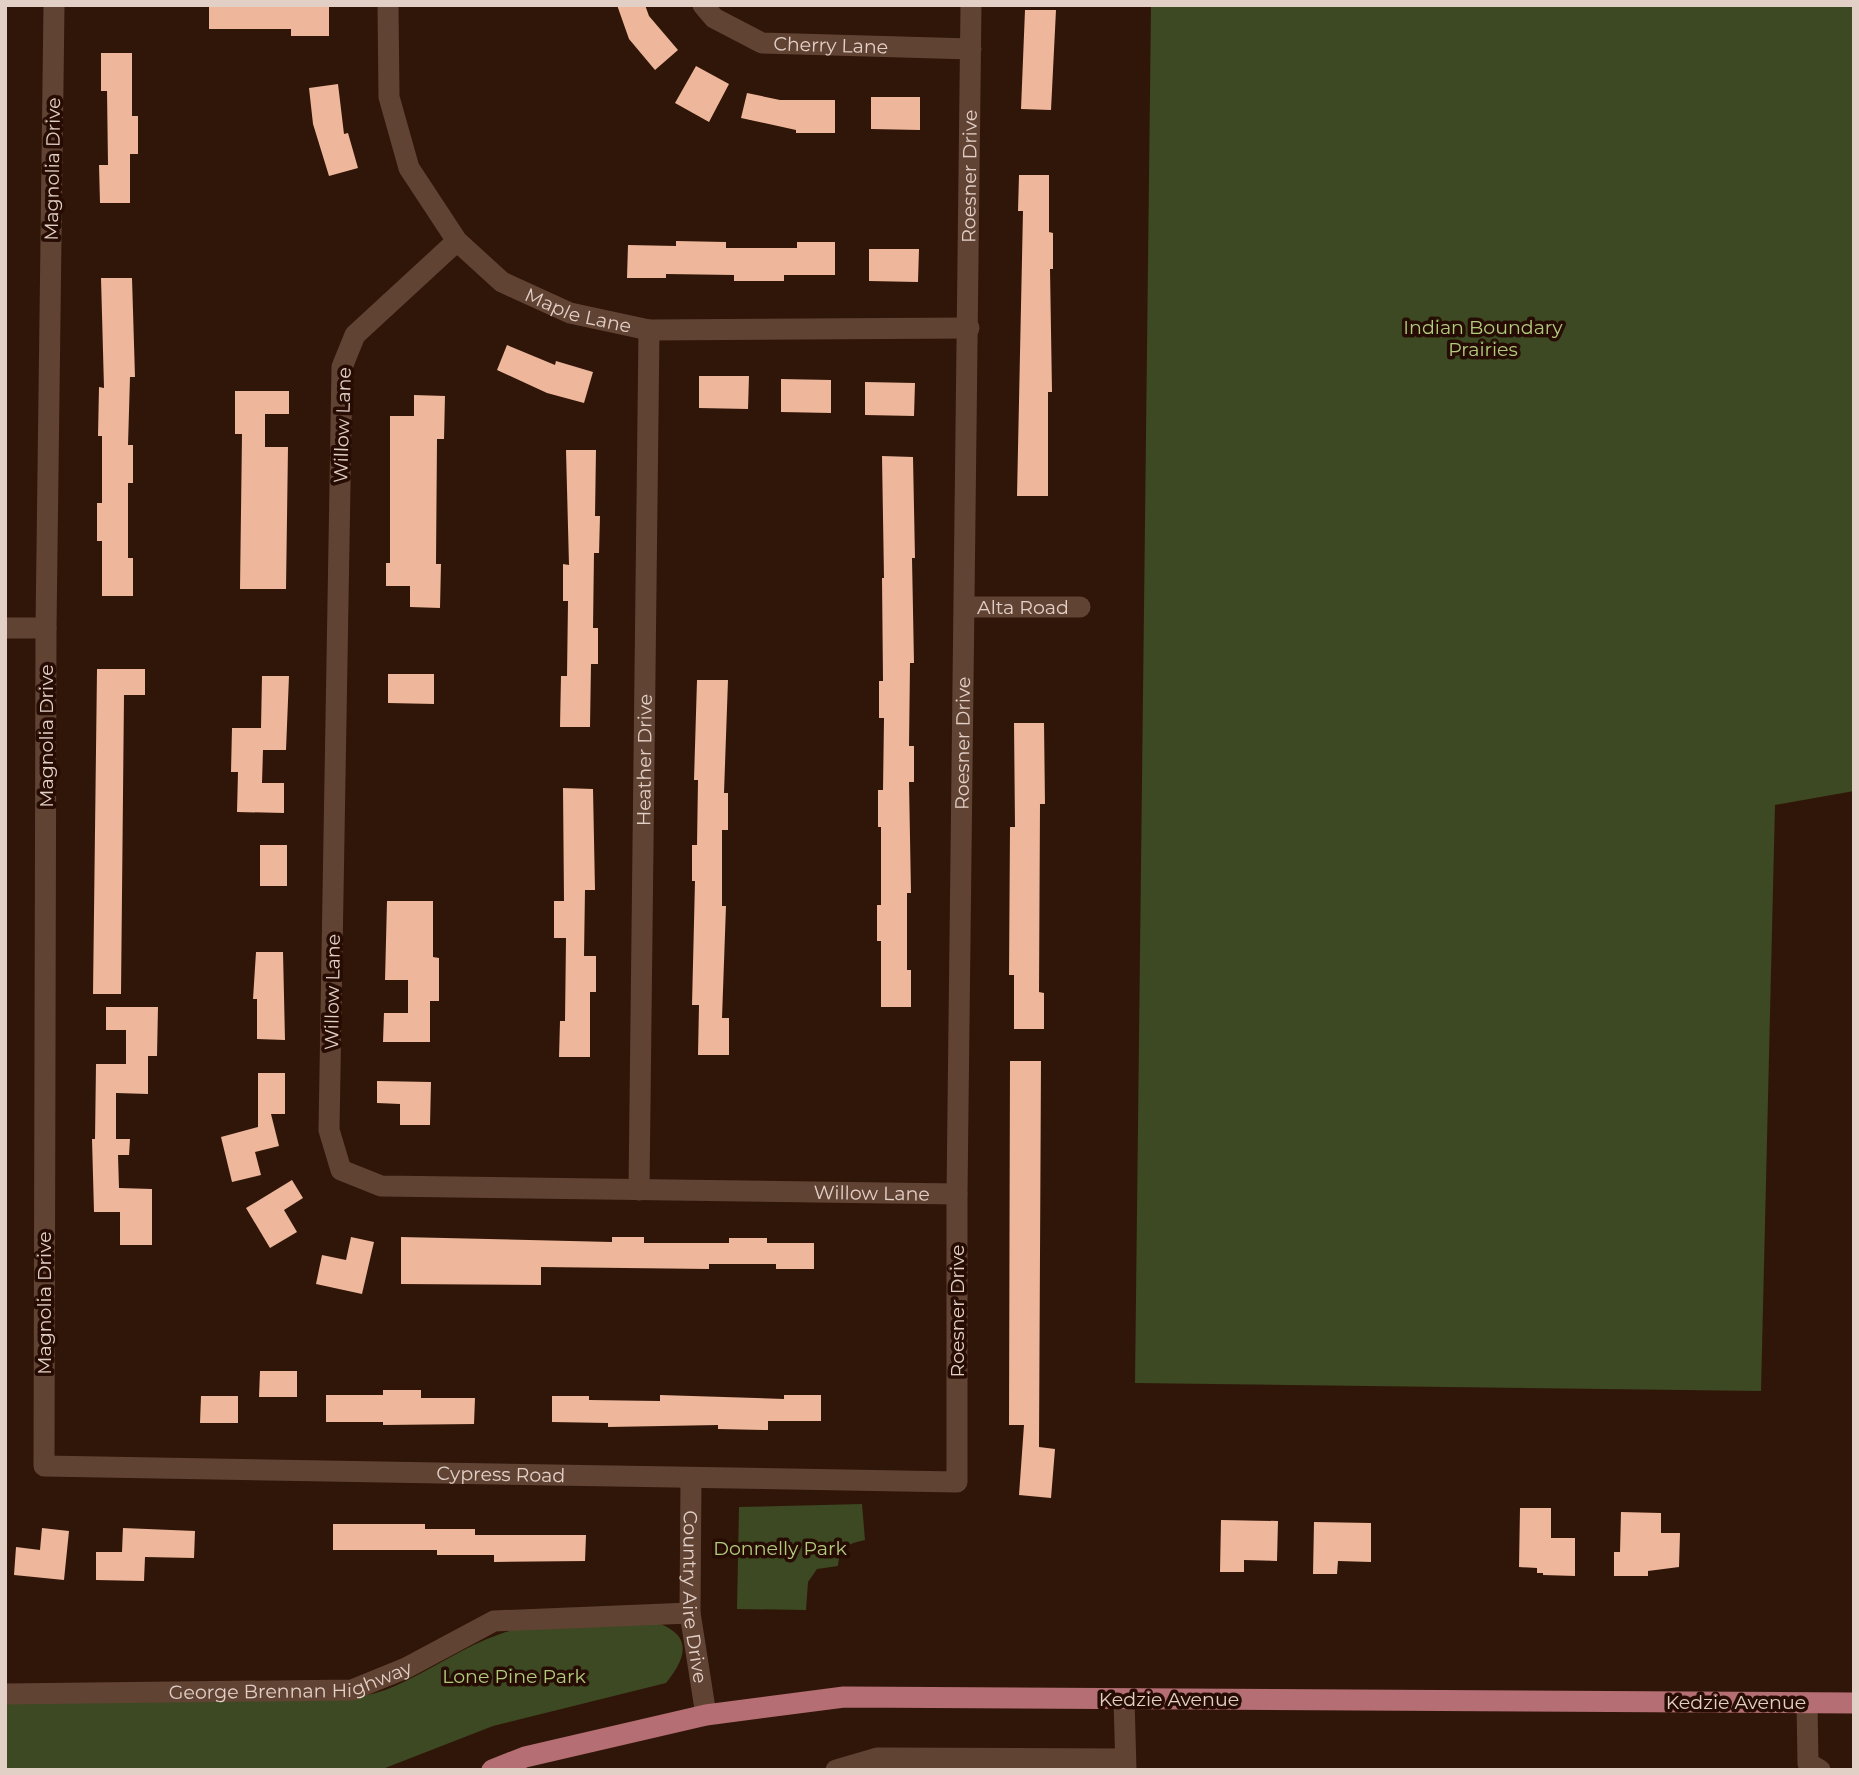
<svg xmlns="http://www.w3.org/2000/svg" width="1859" height="1775" font-family="Montserrat,sans-serif">
<style>
.green{fill:#3c4922}
.building{fill:#eeb69a}
.lines{fill:none;stroke-linecap:round;stroke-linejoin:round}
.minor{stroke:#614334;stroke-width:21}
.major{stroke:#b46e74;stroke-width:21}
.labels{text-anchor:middle;stroke-width:7;stroke-linejoin:round;paint-order:stroke}
.street-label{font-size:19px;fill:#e2cfc6;stroke:#260c02}
.park-label{font-size:19px;fill:#b2cc7f;stroke:#260c02}
</style>
<rect width="100%" height="100%" fill="#301608"/>
<!-- green -->
<path class="green" d="M1151 5H1854V791L1775 805 1761 1391 1135 1383Z
M862 1504 865 1540C847 1544 840 1547 838 1566L817 1569 808 1582 806 1610 737 1609 739 1507Z
M648 1620C689 1631 692 1651 666 1683L493 1726 380 1770H5V1699L312 1701C340 1699 369 1698 395 1686 431 1670 463 1647 500 1634 546 1617 600 1622 648 1620Z"/>
<!-- building -->
<path class="building" d="M209 5H329V36H291V29H209Z
M617 5H645L649 16 678 50 655 70 629 39Z
M1025 10H1056L1051 110 1021 109Z
M101 53H132V116H138V154H130V203H100L99 165H108L107 91H101Z
M696 66 729 84 709 122 675 103Z
M338 84 344 134 348 133 358 168 329 176 313 124 309 88Z
M747 93 780 100H835V133H796V130L741 118Z
M871 97H920V130L871 129Z
M1019 175H1049V232L1053 233V269H1050L1052 392H1048V496H1017L1023 211H1018Z
M676 241 726 242V248H797V242H835V275H784V281H734V275L666 274V278H627L628 245 676 246Z
M869 249H919L918 282 869 281Z
M101 278H132L135 377H130L128 445H133V483H128V558H133V596H102V541H97V503H102V436H98L99 387 104 388Z
M507 345 555 365 556 361 593 372 584 403 547 393 497 370Z
M699 376H749L748 409 699 408Z
M781 379 831 380V413L781 412Z
M865 382 915 383 914 416 865 415Z
M235 391H289V414H265V447H288L286 589H240L242 434H235Z
M414 395 445 396 444 439H437L436 564H441L440 608 410 607V586H386V563H390V416H414Z
M566 450H596L595 516H600L599 553H594L593 628H598V664H591L590 727H560L561 676H567L568 601H563V564L569 565Z
M882 456 913 457 915 558H912L914 663H910L909 746H914V782H909L911 893H907V970H911V1007H881V941H877V905H881V827H878V790H883L884 718H879V681H883L882 578H884Z
M97 669H145V695H124L121 994H93Z
M388 674H434V704L388 703Z
M262 676H289L286 750H263L262 783H284V813L237 812 238 772H231L232 728H261Z
M697 680H728L724 793H728V830H722V906H726L722 1018H729V1055H698L699 1005H692L695 881H692V845H697L698 780H694Z
M1014 723H1044L1045 804H1040L1039 992 1044 993V1029H1014V975H1009L1010 827H1015Z
M563 788 593 789 595 890H585L584 956H596V992H590V1057H559L560 1021H565L566 938H554V901H564Z
M260 845H287V886H260Z
M387 901H433V957L439 958V1001H430V1042H383L384 1013H408V980H385Z
M256 952H283L285 1040 257 1039V999H253Z
M106 1007H158L157 1056H148V1094L116 1093V1139H130L129 1155H118L119 1188 152 1189V1245H120V1212H94L92 1139H95L96 1064H126V1030H106Z
M1010 1061H1041L1039 1447 1055 1449 1051 1498 1019 1495 1024 1425H1009Z
M258 1073H285V1114H271L279 1146 255 1152 261 1175 232 1182 221 1137 258 1127Z
M377 1081 431 1082 430 1125H400V1104L377 1103Z
M292 1180 303 1198 284 1210 297 1232 270 1248 246 1208Z
M351 1237 374 1242 362 1294 316 1284 322 1255 346 1260Z
M401 1237 612 1242V1237H644V1243H729V1238H767V1243H814V1269H776V1264H709V1269L541 1267V1285L401 1284Z
M260 1371H297V1397H259Z
M383 1390H421V1398H475L474 1424 383 1425V1422H326V1395H383Z
M660 1395 784 1399V1395H821V1421H768V1430L718 1429V1425L608 1427V1423L552 1422V1396H589V1400L660 1401Z
M201 1396H238V1423H200Z
M1520 1508H1551V1538H1575V1576L1543 1575V1573H1537V1568L1519 1567Z
M1621 1512 1661 1513V1533H1680L1679 1567 1648 1571V1576H1614V1552H1620Z
M1221 1520 1278 1521 1277 1561 1244 1560V1572H1220Z
M1314 1522 1371 1523V1562L1338 1561 1337 1574H1313Z
M333 1524H425V1529H475V1535H586L585 1561 494 1562V1555H437V1550H333Z
M42 1528 69 1531 64 1580 14 1575 16 1547 40 1550Z
M123 1528 195 1531 194 1558 145 1557 144 1581 96 1580V1552H122Z"/>
<g class="lines">
<!-- minor -->
<g class="minor">
<path id="s1" d="M54 5 46 628 44 1466 957 1482V1194L971 5"/>
<path id="s2" d="M388 5 389 97 409 168 457 241 502 282 570 313 649 330 969 328"/>
<path id="s3" d="M703 5 714 18 762 43 971 49"/>
<path id="s4" d="M457 241 355 335 342 367 329 1130 341 1170 381 1186 957 1194"/>
<path id="s5" d="M965 607H1080"/>
<path d="M5 628H46"/>
<path id="s6" d="M639 1190 649 330"/>
<path id="s7" d="M691 1478 690 1613 706 1715"/>
<path id="s8" d="M5 1694 352 1690 406 1668 494 1621 690 1613"/>
<path d="M1124 1699 1126 1770"/>
<path d="M1807 1703 1808 1763 1820 1770"/>
<path d="M836 1770 877 1758 1125 1759"/>
</g>
<!-- major -->
<path class="major" d="M492 1770 525 1757 706 1715 844 1697 1854 1703"/>
</g>
<g class="labels">
<!-- street labels -->
<g class="street-label">
<text dy="7" stroke="none"><textPath href="#s3" startOffset="140">Cherry Lane</textPath></text>
<text transform="translate(52 169) rotate(-89)" y="7">Magnolia Drive</text>
<text dy="7" stroke="none"><textPath href="#s1" startOffset="3680">Roesner Drive</textPath></text>
<text dy="7" stroke="none"><textPath href="#s2" startOffset="396">Maple Lane</textPath></text>
<text transform="translate(342 425) rotate(-88)" y="7">Willow Lane</text>
<text dy="7" stroke="none"><textPath href="#s5" startOffset="58">Alta Road</textPath></text>
<text transform="translate(46 736) rotate(-90)" y="7">Magnolia Drive</text>
<text dy="7" stroke="none"><textPath href="#s1" startOffset="3113">Roesner Drive</textPath></text>
<text dy="7" stroke="none"><textPath href="#s6" startOffset="430">Heather Drive</textPath></text>
<text transform="translate(332 992) rotate(-89)" y="7">Willow Lane</text>
<text dy="7" stroke="none"><textPath href="#s4" startOffset="1512">Willow Lane</textPath></text>
<text transform="translate(44 1303) rotate(-90)" y="7">Magnolia Drive</text>
<text transform="translate(957 1311) rotate(-90)" y="7">Roesner Drive</text>
<text dy="7" stroke="none"><textPath href="#s1" startOffset="1918">Cypress Road</textPath></text>
<text dy="7" stroke="none"><textPath href="#s7" startOffset="119">Country Aire Drive</textPath></text>
<text dy="7" stroke="none"><textPath href="#s8" startOffset="287">George Brennan Highway</textPath></text>
<text x="1169" y="1706">Kedzie Avenue</text>
<text x="1736" y="1709">Kedzie Avenue</text>
</g>
<!-- park labels -->
<g class="park-label">
<text x="1483" y="334">Indian Boundary<tspan x="1483" dy="22">Prairies</tspan></text>
<text x="780" y="1555">Donnelly Park</text>
<text x="514" y="1683">Lone Pine Park</text>
</g>
</g>
<!-- border -->
<rect width="1859" height="1775" fill="none" stroke="#e2cfc6" stroke-width="14"/>
</svg>
